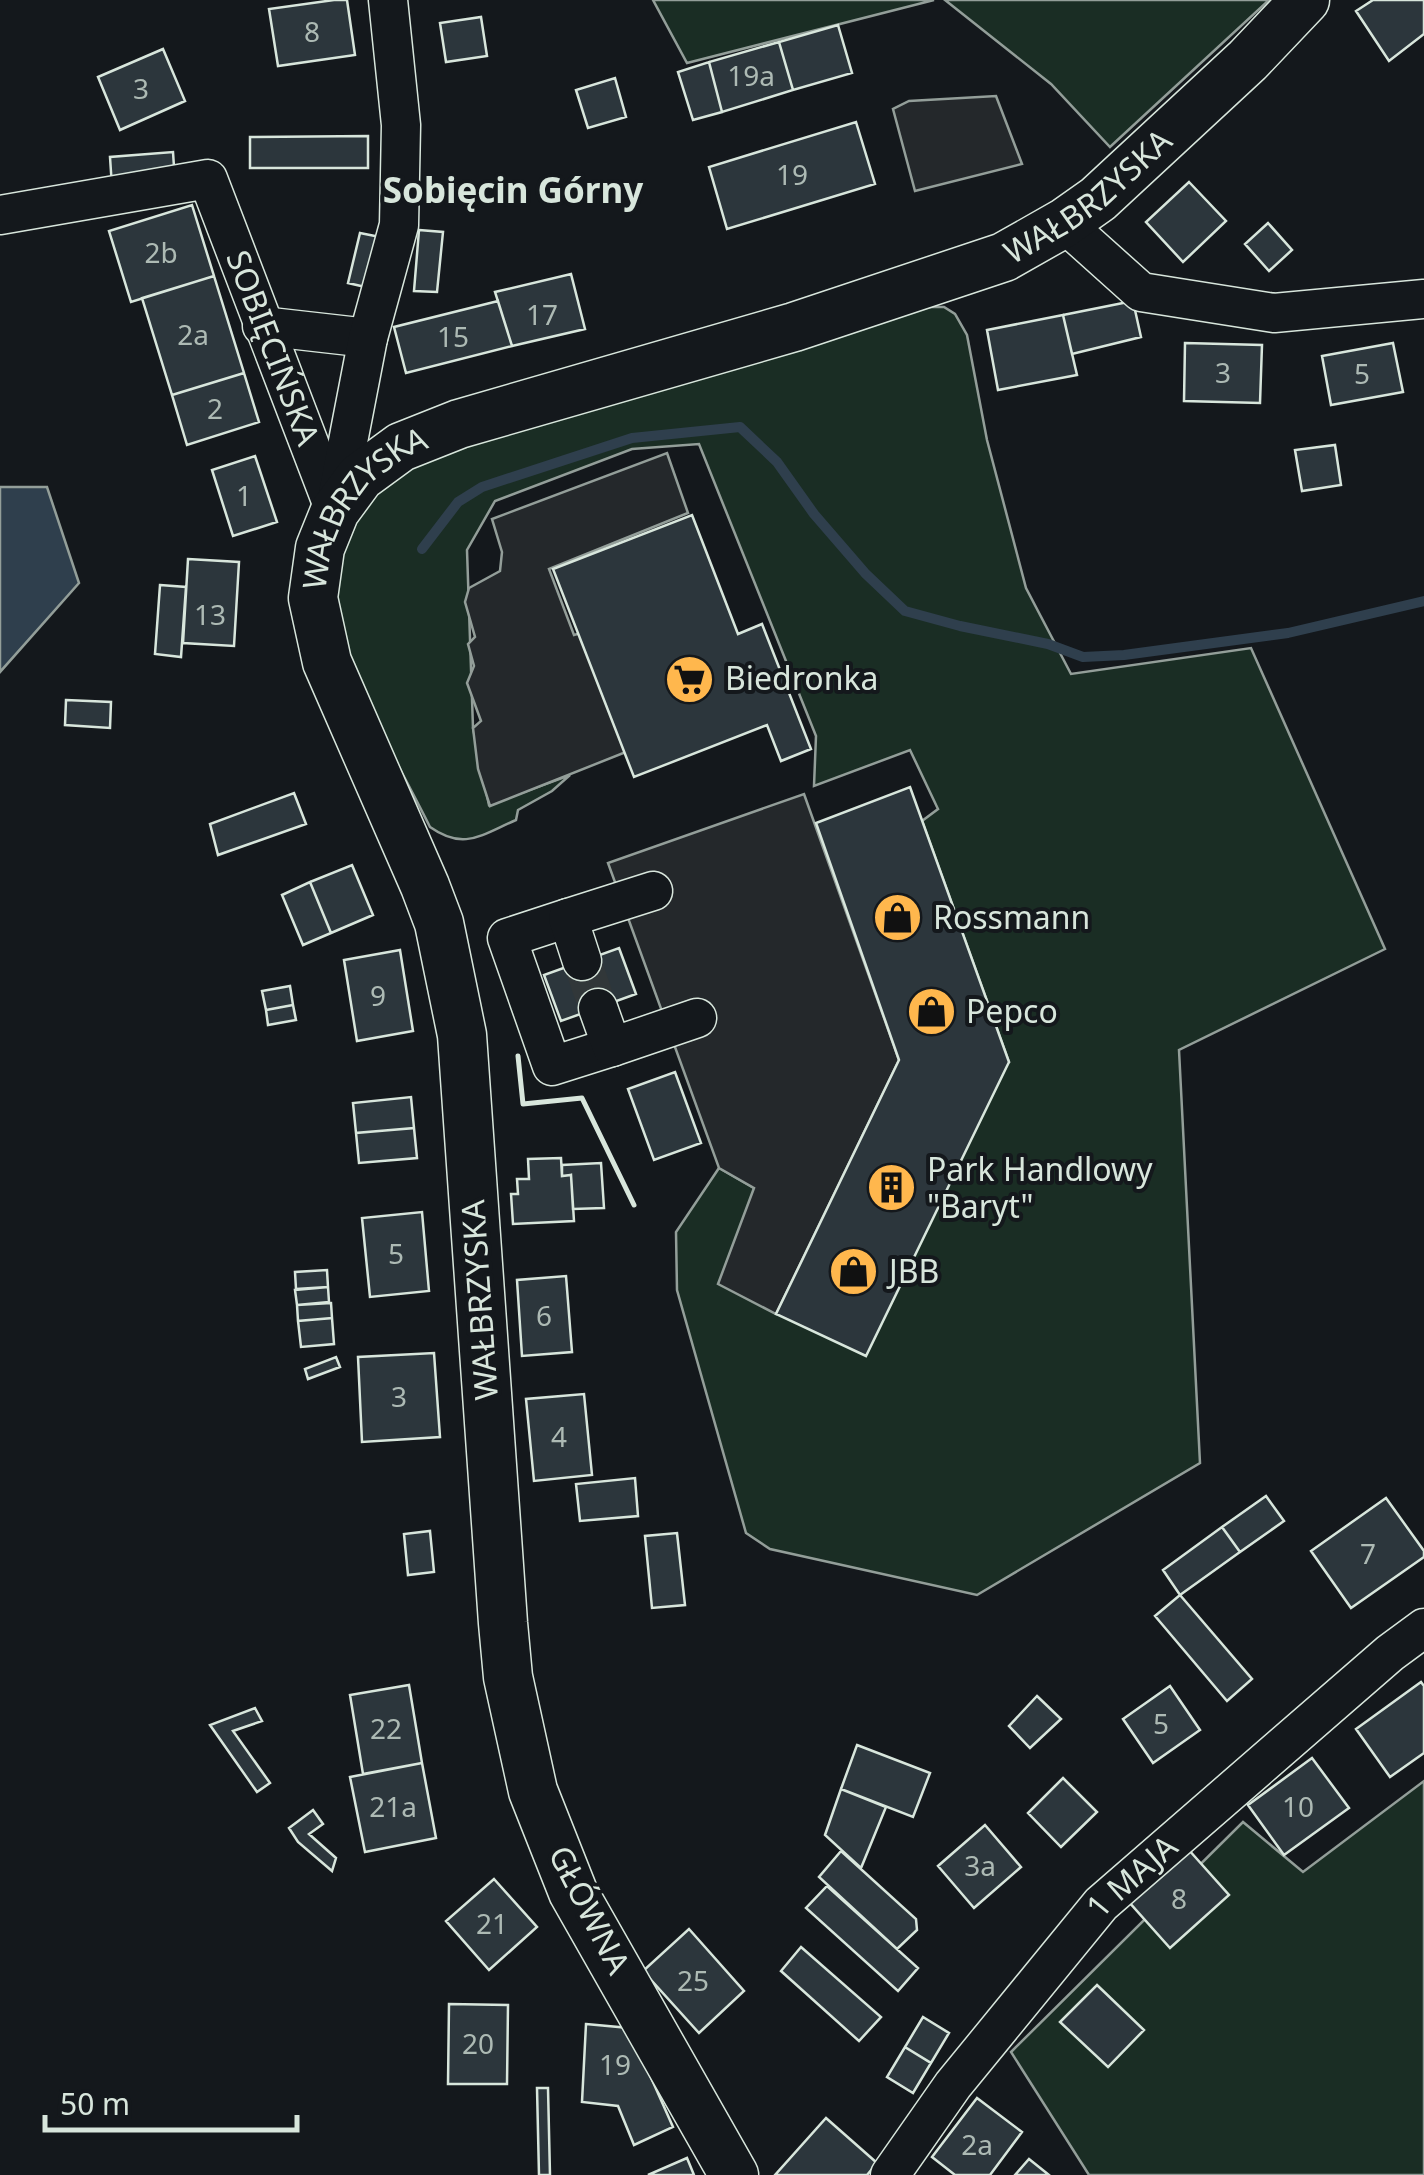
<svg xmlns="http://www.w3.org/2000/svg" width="1424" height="2175" font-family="'Noto Sans',sans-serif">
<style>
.green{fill:#1a2d24;stroke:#939e99;stroke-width:2.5}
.parking{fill:#24282b;stroke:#939e99;stroke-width:2.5}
.water{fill:#2f3f4d;stroke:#939e99;stroke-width:2.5}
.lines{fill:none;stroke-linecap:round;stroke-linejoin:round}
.stream{stroke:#2f3f4d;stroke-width:10}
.building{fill:#2c363c;stroke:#d8e6dc;stroke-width:2.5}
.minor-tunnel{stroke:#313739;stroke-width:38;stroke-dasharray:38 19;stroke-linecap:butt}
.minor-casing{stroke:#d8e6dc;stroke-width:41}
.major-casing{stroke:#d8e6dc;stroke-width:51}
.minor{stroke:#14181c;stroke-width:38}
.major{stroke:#14181c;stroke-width:48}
.wall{stroke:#d8e6dc;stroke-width:5}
.labels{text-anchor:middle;stroke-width:8;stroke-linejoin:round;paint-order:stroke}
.number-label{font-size:28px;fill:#adbab4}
.street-label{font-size:32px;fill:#d8e6dc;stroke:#14181c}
.poi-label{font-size:32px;fill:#d8e6dc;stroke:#14181c;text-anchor:start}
.neighbourhood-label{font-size:35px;font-weight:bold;fill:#d8e6dc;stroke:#14181c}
</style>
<rect width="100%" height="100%" fill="#14181c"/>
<!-- green -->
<path class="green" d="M653 0H934L687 63Z
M945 0H1269L1110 147 1051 84Z
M929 307H944L955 314 967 335 987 440 1026 588 1071 674 1251 648 1385 949 1179 1050 1200 1463 977 1595 770 1549 746 1533 677 1290 676 1232 719 1168 754 1188 1009 1062 922 821 938 809 910 750 814 786 816 736 699 444 632 449 495 501 467 550 473 728 489 805 570 775 552 791 518 810 516 820C481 835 464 851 430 827 399 765 362 703 341 638 338 626 331 612 331 601 329 538 376 480 430 456Z
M1424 1781V2175H1089L1011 2052 1243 1822 1303 1872Z"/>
<!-- parking -->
<path class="parking" d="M996 96 1022 164 915 191 893 109 909 101Z
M667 453 688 513 549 569 574 635 592 630 636 748 490 806 478 769 473 728 481 721 467 683 474 666 468 644 475 637 465 602 469 588 500 571 502 552 492 519Z
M804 794 899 1060 776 1314 718 1284 754 1188 719 1168 608 863Z"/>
<!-- water -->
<path class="water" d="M0 487H47L79 583 0 672Z"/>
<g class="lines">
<!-- stream -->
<path class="stream" d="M422 549 458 502 482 487 632 438 740 427 777 462 814 514 865 573 905 611 960 626 1048 644 1083 657 1124 655 1288 633 1424 601"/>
</g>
<!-- building -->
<path class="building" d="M334 0H347L355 55 278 66 269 9Z
M1373 0H1424V34L1389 61 1356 11Z
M481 17 487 56 446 62 440 23Z
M838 25 852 73 793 90 779 42Z
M779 42 793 90 722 112 709 62Z
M163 49 185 101 120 130 98 77Z
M709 62 722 112 693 120 678 72Z
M615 78 626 117 588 128 576 90Z
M856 122 875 184 727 229 709 167Z
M368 136V168H250V137Z
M173 152 175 182 112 187 110 157Z
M1189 182 1226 221 1183 262 1146 222Z
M192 205 214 276 131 302 109 231Z
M1268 223 1292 250 1269 271 1245 244Z
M419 230 443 232 437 292 414 291Z
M360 233 385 238 374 289 348 283Z
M571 274 585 329 512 346 495 292Z
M214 276 244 373 172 395 142 298Z
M498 301 512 346 406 373 394 327Z
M1133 301 1141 337 1072 354 1063 315Z
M1063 315 1077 375 998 390 987 330Z
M1185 343 1262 345 1260 403 1184 401Z
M1393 343 1403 392 1331 405 1322 356Z
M244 373 259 422 187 445 172 395Z
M1335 445 1341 485 1302 491 1295 450Z
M255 456 277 522 233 536 212 470Z
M692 515 738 634 762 624 811 749 781 761 767 725 634 777 553 569Z
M188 559 239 562 234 646 183 643Z
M160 585 186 587 181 657 155 654Z
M66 700 111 702 110 728 65 725Z
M910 787 1009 1062 866 1356 776 1314 899 1060 816 823Z
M294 793 306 824 218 855 210 824Z
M352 865 373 915 331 933 310 882Z
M310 882 331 933 303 945 282 895Z
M619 948 636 994 561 1021 544 975Z
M400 950 413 1031 357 1041 344 960Z
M290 986 293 1005 266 1010 262 991Z
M293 1005 296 1020 268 1025 266 1010Z
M675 1072 701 1143 654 1160 628 1089Z
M411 1097 414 1128 356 1133 353 1103Z
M414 1128 417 1158 359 1163 356 1133Z
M561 1158 562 1176 571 1175 574 1221 513 1224 511 1194H518L517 1179H529L528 1159Z
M601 1163 604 1208 573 1209 571 1175 562 1176V1165Z
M422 1212 429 1291 370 1297 362 1218Z
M327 1270 328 1287 296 1289 295 1272Z
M566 1276 572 1352 522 1356 517 1280Z
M328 1287 329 1302 297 1305 295 1290Z
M331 1303 332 1318 298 1321 297 1305Z
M332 1318 334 1344 301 1347 298 1321Z
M434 1353 440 1437 362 1442 358 1357Z
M336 1357 340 1367 308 1379 305 1369Z
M584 1394 592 1475 534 1481 526 1399Z
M635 1478 638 1516 580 1521 576 1484Z
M1266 1496 1284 1521 1240 1552 1222 1527Z
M1386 1498 1424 1551V1557L1351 1608 1311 1551Z
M1222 1527 1240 1552 1180 1595 1163 1570Z
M430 1531 434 1572 408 1575 404 1534Z
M677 1533 685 1605 652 1608 645 1536Z
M1180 1595 1252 1679 1227 1701 1155 1616Z
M1421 1682 1424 1686V1753L1390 1777 1356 1729Z
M409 1685 422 1763 363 1774 350 1695Z
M1170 1686 1200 1730 1153 1763 1123 1719Z
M1037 1696 1061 1719 1030 1748 1009 1726Z
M255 1708 262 1721 233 1731 270 1783 257 1792 210 1725Z
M857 1745 930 1773 913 1817 841 1789Z
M1312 1758 1349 1808 1284 1855 1248 1805Z
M422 1763 436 1838 365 1852 350 1777Z
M1063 1778 1097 1812 1061 1847 1028 1813Z
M841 1789 886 1807 861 1868 825 1835Z
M313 1810 323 1824 309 1834 336 1858 332 1871 298 1842 289 1828Z
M985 1825 1021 1867 974 1908 938 1866Z
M1188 1849 1229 1895 1170 1948 1129 1902Z
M841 1851 916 1919 917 1930 897 1949 819 1877Z
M494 1879 537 1927 489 1970 446 1921Z
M827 1886 918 1968 898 1991 806 1908Z
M689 1929 744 1991 699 2033 643 1971Z
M801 1947 881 2017 859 2041 781 1971Z
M1097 1985 1144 2030 1108 2067 1060 2022Z
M449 2004 508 2005 507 2084H448Z
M923 2017 949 2033 931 2063 905 2047Z
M586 2024 629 2028 673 2127 634 2145 618 2106 582 2102Z
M905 2047 931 2063 913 2093 887 2077Z
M537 2088H548L550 2175H539Z
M977 2098 1022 2132 990 2175H955L932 2157Z
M826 2118 877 2163 867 2175H775Z
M687 2158 694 2175H648Z
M1029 2159 1049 2175H1015Z"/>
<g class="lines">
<!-- minor-tunnel -->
<path class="minor-tunnel" d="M582 961 598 1008"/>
<defs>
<g id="minor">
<path id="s1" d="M0 215 208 179 335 511"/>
<path d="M1064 223 1141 292 1274 313 1424 299"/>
<path d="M262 326 368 338"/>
<path d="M335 509 368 338 399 225 401 125 388 0"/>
<path d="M568 918 507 938 552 1066 612 1047"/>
<path d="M582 961 568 918 653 891"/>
<path d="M598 1008 612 1047 697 1018"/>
<path id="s2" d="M890 2175 953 2085 1101 1904 1390 1653 1424 1628"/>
</g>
<g id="major">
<path id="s3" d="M734 2175 573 1892 533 1791 508 1677 503 1623 462 1035 439 923 425 886 327 662 313 598 320 548 335 511 360 477 401 447 459 424 794 327 1004 257 1064 223 1098 199 1248 60 1305 0"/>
</g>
</defs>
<!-- minor casing -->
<use href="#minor" class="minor-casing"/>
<!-- major casing -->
<use href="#major" class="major-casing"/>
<!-- minor -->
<use href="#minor" class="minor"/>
<!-- major -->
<use href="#major" class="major"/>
<!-- wall -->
<path class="wall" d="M518 1056 523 1104 582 1098 634 1205"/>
</g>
<!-- icons -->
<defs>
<symbol id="supermarket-disc" viewBox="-11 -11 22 22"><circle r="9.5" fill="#ffb74d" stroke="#14181c"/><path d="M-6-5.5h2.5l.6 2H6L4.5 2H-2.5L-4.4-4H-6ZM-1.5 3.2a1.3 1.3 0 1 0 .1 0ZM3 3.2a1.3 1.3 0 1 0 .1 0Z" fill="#111"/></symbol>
<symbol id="shop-disc" viewBox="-11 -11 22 22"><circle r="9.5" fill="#ffb74d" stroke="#14181c"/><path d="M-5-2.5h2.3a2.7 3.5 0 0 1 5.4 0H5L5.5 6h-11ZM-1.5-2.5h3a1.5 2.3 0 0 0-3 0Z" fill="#111"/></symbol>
<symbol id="building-disc" viewBox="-11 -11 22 22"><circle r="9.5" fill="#ffb74d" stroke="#14181c"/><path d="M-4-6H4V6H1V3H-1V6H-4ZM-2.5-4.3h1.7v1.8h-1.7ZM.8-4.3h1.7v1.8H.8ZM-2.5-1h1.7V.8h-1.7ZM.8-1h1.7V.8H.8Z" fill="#111"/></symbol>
</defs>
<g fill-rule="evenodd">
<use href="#supermarket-disc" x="662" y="652" width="55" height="55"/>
<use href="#shop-disc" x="870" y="890" width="55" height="55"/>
<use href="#shop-disc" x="904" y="984" width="55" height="55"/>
<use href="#building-disc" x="864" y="1160" width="55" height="55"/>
<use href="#shop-disc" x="826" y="1244" width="55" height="55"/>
</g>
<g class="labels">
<!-- number labels -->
<g class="number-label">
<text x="312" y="42">8</text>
<text x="751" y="86">19a</text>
<text x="141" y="99">3</text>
<text x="792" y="185">19</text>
<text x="161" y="263">2b</text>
<text x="542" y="325">17</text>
<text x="193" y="345">2a</text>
<text x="453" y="347">15</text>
<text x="1223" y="383">3</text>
<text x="1362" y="384">5</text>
<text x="215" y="419">2</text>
<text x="244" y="506">1</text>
<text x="210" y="625">13</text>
<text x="378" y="1006">9</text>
<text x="396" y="1264">5</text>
<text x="544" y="1326">6</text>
<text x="399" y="1407">3</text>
<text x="559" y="1447">4</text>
<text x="1368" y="1564">7</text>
<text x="1161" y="1734">5</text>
<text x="386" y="1739">22</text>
<text x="393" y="1817">21a</text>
<text x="1298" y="1817">10</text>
<text x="980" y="1876">3a</text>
<text x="1179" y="1909">8</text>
<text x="492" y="1934">21</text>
<text x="693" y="1991">25</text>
<text x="478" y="2054">20</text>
<text x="615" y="2075">19</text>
<text x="977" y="2155">2a</text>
</g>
<!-- street labels -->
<g class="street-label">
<text dy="11" stroke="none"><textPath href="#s3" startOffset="2578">WAŁBRZYSKA</textPath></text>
<text dy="11" stroke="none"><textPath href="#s1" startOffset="392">SOBIĘCIŃSKA</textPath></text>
<text dy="11" stroke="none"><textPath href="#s3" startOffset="1768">WAŁBRZYSKA</textPath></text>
<text transform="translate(480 1300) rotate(-94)" y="11">WAŁBRZYSKA</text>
<text dy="11" stroke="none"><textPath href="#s2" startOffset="385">1 MAJA</textPath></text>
<text transform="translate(589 1910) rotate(63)" y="11">GŁÓWNA</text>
</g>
<!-- poi labels -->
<g class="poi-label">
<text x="725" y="690">Biedronka</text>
<text x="933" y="929">Rossmann</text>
<text x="966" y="1023">Pepco</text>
<text x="927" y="1181">Park Handlowy<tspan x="927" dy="37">"Baryt"</tspan></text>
<text x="889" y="1283">JBB</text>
</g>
<!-- neighbourhood labels -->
<g class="neighbourhood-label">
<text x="513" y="203">Sobięcin Górny</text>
</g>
</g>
<!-- scale -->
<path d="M45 2115v15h252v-15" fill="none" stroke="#d8e6dc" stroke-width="5"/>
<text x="60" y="2115" font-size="30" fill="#d8e6dc" stroke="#14181c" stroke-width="8" paint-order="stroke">50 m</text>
</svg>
